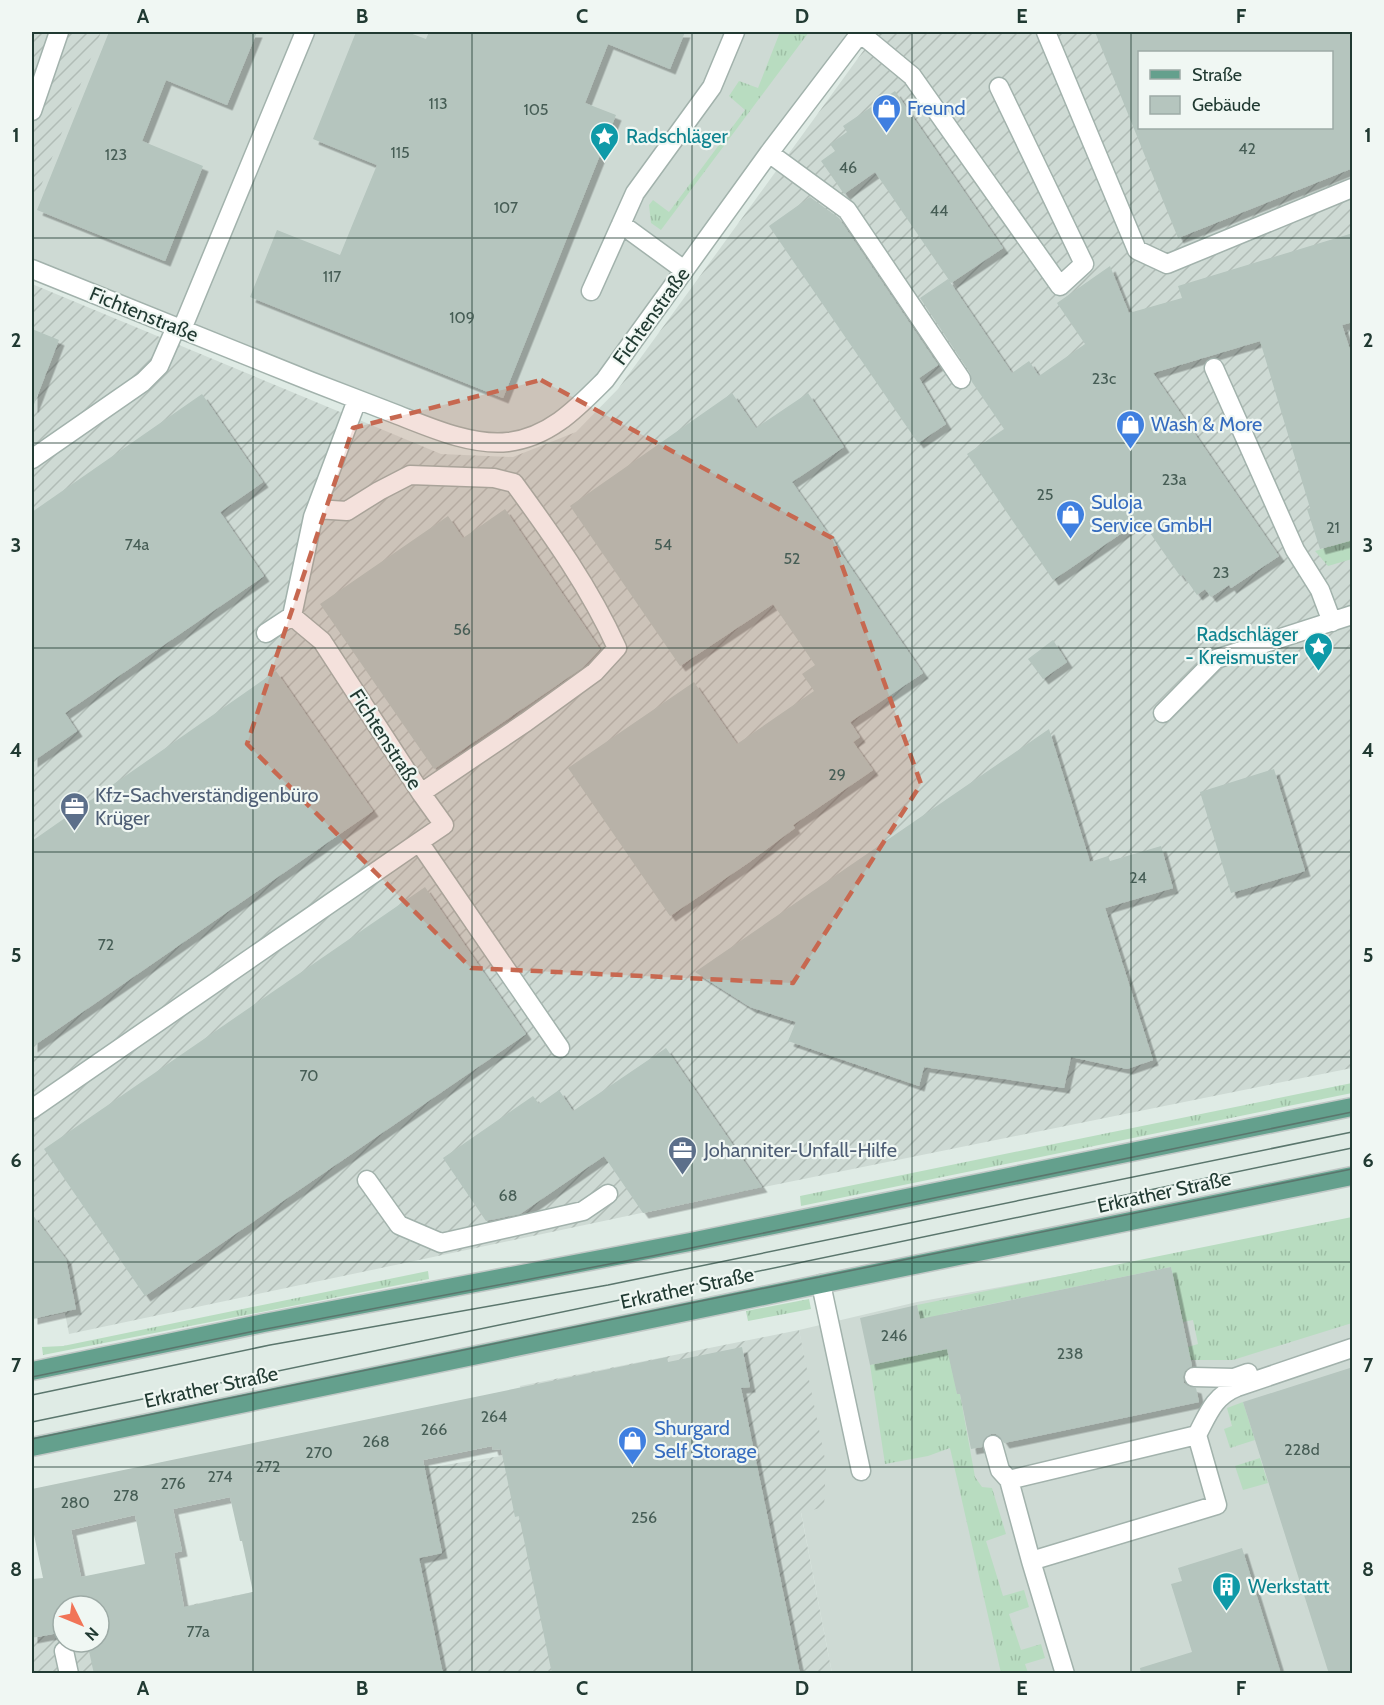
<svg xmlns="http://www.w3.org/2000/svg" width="1384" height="1705" font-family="Cabin,sans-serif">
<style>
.built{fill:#cedad4}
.industrial{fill:url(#industrial-furrows);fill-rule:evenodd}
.grass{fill:url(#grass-tufts)}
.building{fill:#b5c5be;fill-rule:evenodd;filter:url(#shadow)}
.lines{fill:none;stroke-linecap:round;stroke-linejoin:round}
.minor-casing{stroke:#a2b2ac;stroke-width:21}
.major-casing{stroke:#c1c8c6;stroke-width:21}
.minor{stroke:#fff;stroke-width:18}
.major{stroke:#64a08d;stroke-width:18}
.tram{stroke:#5b766d;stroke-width:1.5}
.marked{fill:#c76850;fill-opacity:0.2;stroke:#c76850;stroke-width:4.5;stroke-dasharray:12 8;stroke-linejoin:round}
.grid{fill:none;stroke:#213a32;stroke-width:1.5;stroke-opacity:0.55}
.labels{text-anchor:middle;stroke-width:4.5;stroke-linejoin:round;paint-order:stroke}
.number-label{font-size:16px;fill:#465d55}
.shop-label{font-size:20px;fill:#366cbe;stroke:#f0f7f3;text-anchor:start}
.culture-label{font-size:20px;fill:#0d838f;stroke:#f0f7f3;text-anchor:start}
.street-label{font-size:20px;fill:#213a32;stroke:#f0f7f3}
.service-label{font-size:20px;fill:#4e5e75;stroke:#f0f7f3;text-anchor:start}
.neatline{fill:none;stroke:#213a32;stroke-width:2}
.grid-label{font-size:20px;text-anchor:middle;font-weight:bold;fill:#213a32}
</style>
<defs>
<pattern id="industrial-furrows" width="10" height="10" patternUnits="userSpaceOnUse" patternTransform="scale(1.5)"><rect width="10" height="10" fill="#cedad4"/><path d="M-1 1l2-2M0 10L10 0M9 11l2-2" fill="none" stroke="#b1bcb6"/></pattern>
<pattern id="grass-tufts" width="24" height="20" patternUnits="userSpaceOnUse" patternTransform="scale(1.5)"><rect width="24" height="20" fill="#b8dcc0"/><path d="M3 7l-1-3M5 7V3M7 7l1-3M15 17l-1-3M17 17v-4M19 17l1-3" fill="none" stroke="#9ebea5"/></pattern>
<filter id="shadow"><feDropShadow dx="5.5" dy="5.5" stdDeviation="0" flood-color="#0004"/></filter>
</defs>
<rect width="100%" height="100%" fill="#dfebe5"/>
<!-- built -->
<path class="built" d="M32 32H851L600 379 562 415 522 435 464 433 32 262Z
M1352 1219V1673H832L801 1512 807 1373 799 1330 917 1302 1171 1256Z"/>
<!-- industrial -->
<path class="industrial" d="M32 32H101L32 209Z
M877 32H1352V1068L764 1187 69 1334 65 1313 32 1320V284L441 454 513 457 576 432 618 389ZM1140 52H1332V128H1140Z
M799 1330 826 1464 824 1507 801 1513 832 1673 32 1674V1638L63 1632V1642H99V1624L314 1579 297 1489 532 1451 520 1386Z"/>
<!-- grass -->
<path class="grass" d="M780 32H809L661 230 651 223 649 205 653 200 669 212 745 110 729 96 739 81 758 88Z
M1352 540V559L1328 566 1315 551Z
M1352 1083V1093L801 1206 800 1196Z
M1352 1217V1323L1233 1360H1190L1188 1347 1198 1344 1193 1320 1183 1322 1171 1267 943 1314 957 1394H960L975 1477 982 1487 992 1488 1006 1534 986 1541 1003 1596 1024 1590 1029 1607 1009 1614 1021 1650 1041 1644 1045 1658 1025 1664 1028 1673H1001L950 1448 928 1456 885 1464 870 1365 927 1352 917 1305Z
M428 1271 429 1279 43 1355 42 1347 63 1346Z
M809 1299 811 1309 748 1321 746 1311Z
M1243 1402 1255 1440 1230 1448 1224 1429 1232 1426 1227 1408Z
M1260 1458 1268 1483 1243 1490 1235 1466Z"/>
<!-- building -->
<path class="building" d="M109 32H257L227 105 166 80 142 141 203 166 165 261 37 210Z
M356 32H407L426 39 429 32H685L670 69 608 44 585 103 616 115 503 398 250 297 277 230 340 255 358 211 377 165 313 139Z
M1095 32H1353V168L1178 238ZM1140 52H1332V128H1140Z
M895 91 1003 248 951 283 875 172 844 194 821 161 835 151 830 144 847 132 843 126Z
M810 197 839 218 938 365 919 378 946 424 918 443 769 226Z
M1353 233V322L1342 325 1353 359V540L1320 549 1307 509 1310 508 1260 341 1153 373 1279 556 1231 588 1229 585 1211 597 1205 589 1197 595 1183 575 1180 576 1141 520 1053 580 967 454 1004 429 972 382 970 373 920 298 948 279 1012 373 1029 361 1039 376 1085 344 1057 303 1110 266 1129 313 1182 298 1178 286Z
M32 329 59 340 33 407H32Z
M732 393 756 428 808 393 844 447 792 482 827 532 828 531 842 555 923 673 850 722 860 737 853 742 873 770 793 825 795 828 748 863 670 916 568 768 694 682 737 744 814 691 802 674 815 665 773 604 680 666 570 506Z
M202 394 263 482 220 512 264 576 65 713 77 731 32 762V512Z
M505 509 600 649 582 668 434 769 320 604 448 516 463 538Z
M1053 640 1067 662 1043 679 1028 659Z
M276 671 373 811 32 1047V841Z
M1049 729 1090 862 1108 856 1110 861 1161 846 1173 888 1105 908 1153 1060 1127 1069 1071 1057 1064 1088 924 1067 919 1086 788 1041 796 1022 750 1007 695 972Z
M1274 769 1305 871 1231 893 1200 792Z
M425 887 526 1034 145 1296 44 1149Z
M666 1048 762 1187 643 1213 604 1156 520 1214 486 1221 443 1158 533 1096 539 1104 559 1090 573 1111Z
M32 1214 66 1259 76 1309 32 1319Z
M1171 1267 1192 1366 1185 1371 1183 1377 1184 1383 1188 1386 1196 1388 1199 1402 1004 1443 1000 1437 996 1434H991L985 1438 982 1447 971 1449 960 1394H957L947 1349 870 1365 860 1318 917 1305 920 1319Z
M742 1347 750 1387 741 1388 800 1674H552L519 1516 515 1517 501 1449 493 1450 492 1446 423 1460 442 1553 419 1558 443 1674H94L87 1642H99V1606H63V1632L32 1638V1579L43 1578 32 1525V1489L667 1357 668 1362ZM230 1497 240 1541H242L253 1592 184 1607 174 1553 182 1551 173 1509ZM135 1515 145 1564 81 1577 71 1530Z
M1353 1367V1674H1329L1243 1402Z
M1242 1548 1281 1674H1141L1140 1668 1192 1652 1171 1584 1182 1581 1178 1568Z"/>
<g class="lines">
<defs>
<path id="minor" d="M1046 32 1137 250 1167 264 1352 188
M860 33 912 76 1060 286 1084 264 999 87
M32 111 59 32
M769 153 847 210 961 379
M621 224 684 270
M32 269C124 306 217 343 310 381 339 392 369 404 398 415 431 428 472 446 508 442 550 437 577 408 605 380L769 153 861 32
M591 291 635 193 712 87 735 32
M182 329 305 32
M1214 368 1295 550 1320 590 1332 622
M357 400 313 517 292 616 322 641 421 793 444 825 419 842 560 1048
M32 459 143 382 159 366 176 327
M316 509 347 511 379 491 410 475 494 478 514 483C552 535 590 588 617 648L595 672 526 722 421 793
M266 633 292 616
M1163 713 1216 659 1352 615
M32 1109 419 842
M367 1180 399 1225 441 1243 583 1211 608 1194
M821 1284 861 1471
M1194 1377 1234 1378 1248 1373
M993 1445 1000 1470 1009 1480
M1031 1561 1009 1480 1197 1435
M64 1651 69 1674
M1065 1674 1031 1561 1217 1505 1197 1435C1208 1414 1214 1396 1237 1387L1352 1348"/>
<path id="major" d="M32 1371 264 1323 690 1242 1352 1107
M32 1447 821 1284 1352 1176"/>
</defs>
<!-- minor casing -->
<use href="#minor" class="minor-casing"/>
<!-- major casing -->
<use href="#major" class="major-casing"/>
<!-- minor -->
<use href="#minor" class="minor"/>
<!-- major -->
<use href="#major" class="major"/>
<!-- tram -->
<path class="tram" d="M32 1377 250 1332 652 1256 1352 1112
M32 1395 270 1345 608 1285 1352 1132
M32 1422 1352 1148
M32 1439 711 1299 1352 1169"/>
</g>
<!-- marked area -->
<path class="marked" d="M541 380 832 538 921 784 793 983 471 968 247 744 353 428Z"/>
<!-- grid -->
<path class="grid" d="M253 32V1674M472 32V1674M692 32V1674M912 32V1674M1131 32V1674M32 238H1352M32 443H1352M32 648H1352M32 852H1352M32 1057H1352M32 1262H1352M32 1467H1352"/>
<!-- icons -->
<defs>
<symbol id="shop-pin" viewBox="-11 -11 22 30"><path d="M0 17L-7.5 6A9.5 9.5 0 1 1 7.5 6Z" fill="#3f7fe0" stroke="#f0f7f3"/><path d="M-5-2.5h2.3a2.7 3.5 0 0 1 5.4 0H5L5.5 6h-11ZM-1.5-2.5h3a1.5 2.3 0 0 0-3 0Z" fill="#fff"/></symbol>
<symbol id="sight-pin" viewBox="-11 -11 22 30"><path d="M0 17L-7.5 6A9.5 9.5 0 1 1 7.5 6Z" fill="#0f9aa8" stroke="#f0f7f3"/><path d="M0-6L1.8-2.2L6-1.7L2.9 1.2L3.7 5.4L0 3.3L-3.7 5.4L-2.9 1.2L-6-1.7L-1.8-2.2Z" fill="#fff"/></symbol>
<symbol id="office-pin" viewBox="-11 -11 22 30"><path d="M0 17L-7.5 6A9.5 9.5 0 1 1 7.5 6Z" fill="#5c6f8a" stroke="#f0f7f3"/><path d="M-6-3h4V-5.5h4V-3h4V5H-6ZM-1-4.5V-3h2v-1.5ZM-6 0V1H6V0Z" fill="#fff"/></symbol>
<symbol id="building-pin" viewBox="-11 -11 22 30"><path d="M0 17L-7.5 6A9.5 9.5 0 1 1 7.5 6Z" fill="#0f9aa8" stroke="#f0f7f3"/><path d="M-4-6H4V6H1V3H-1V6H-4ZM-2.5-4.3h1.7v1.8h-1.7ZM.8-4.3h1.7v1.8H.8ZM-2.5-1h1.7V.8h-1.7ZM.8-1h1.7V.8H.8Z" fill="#fff"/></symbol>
</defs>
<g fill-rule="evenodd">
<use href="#shop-pin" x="870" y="92" width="33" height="45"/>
<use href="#sight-pin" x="588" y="120" width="33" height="45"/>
<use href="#shop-pin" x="1114" y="408" width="33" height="45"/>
<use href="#shop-pin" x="1054" y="498" width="33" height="45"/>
<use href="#sight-pin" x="1302" y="630" width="33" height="45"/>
<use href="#office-pin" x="58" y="790" width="33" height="45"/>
<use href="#office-pin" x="666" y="1134" width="33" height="45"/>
<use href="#shop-pin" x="616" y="1424" width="33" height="45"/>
<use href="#building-pin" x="1210" y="1570" width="33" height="45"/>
</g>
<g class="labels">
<!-- number labels -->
<g class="number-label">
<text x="438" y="109">113</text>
<text x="536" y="115">105</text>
<text x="1247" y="154">42</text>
<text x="400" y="158">115</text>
<text x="116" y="160">123</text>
<text x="848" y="173">46</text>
<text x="506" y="213">107</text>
<text x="939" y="216">44</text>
<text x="332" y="282">117</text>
<text x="462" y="323">109</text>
<text x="1104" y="384">23c</text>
<text x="1174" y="485">23a</text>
<text x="1045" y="500">25</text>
<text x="1333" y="533">21</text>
<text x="137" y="550">74a</text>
<text x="663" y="550">54</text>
<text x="792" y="564">52</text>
<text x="1221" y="578">23</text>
<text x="462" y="635">56</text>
<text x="837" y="780">29</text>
<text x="1138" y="883">24</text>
<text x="106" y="950">72</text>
<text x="309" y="1081">70</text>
<text x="508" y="1201">68</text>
<text x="894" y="1341">246</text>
<text x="1070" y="1359">238</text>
<text x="494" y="1422">264</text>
<text x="434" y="1435">266</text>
<text x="376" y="1447">268</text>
<text x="1302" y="1455">228d</text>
<text x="319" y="1458">270</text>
<text x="268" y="1472">272</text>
<text x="220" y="1482">274</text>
<text x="173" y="1489">276</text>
<text x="126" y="1501">278</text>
<text x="75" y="1508">280</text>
<text x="644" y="1523">256</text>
<text x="198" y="1637">77a</text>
</g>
<!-- shop labels -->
<g class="shop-label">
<text x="907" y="115">Freund</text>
<text x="1151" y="431">Wash &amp; More</text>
<text x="1091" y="509">Suloja<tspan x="1091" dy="23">Service GmbH</tspan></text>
<text x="654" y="1435">Shurgard<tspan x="654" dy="23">Self Storage</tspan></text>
</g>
<!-- culture labels -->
<g class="culture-label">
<text x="626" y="143">Radschläger</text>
<text x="1298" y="641" text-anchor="end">Radschläger<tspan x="1298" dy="23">- Kreismuster</tspan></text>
<text x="1248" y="1593">Werkstatt</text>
</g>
<!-- street labels -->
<g class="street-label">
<text transform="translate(144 314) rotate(22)" y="7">Fichtenstraße</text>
<text transform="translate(651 316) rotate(-54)" y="7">Fichtenstraße</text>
<text transform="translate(386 739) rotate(57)" y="7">Fichtenstraße</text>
<text transform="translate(1164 1192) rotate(-12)" y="7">Erkrather Straße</text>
<text transform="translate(687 1288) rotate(-12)" y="7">Erkrather Straße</text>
<text transform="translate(211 1387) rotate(-12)" y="7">Erkrather Straße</text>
</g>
<!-- service labels -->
<g class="service-label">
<text x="95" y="802">Kfz-Sachverständigenbüro<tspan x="95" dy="23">Krüger</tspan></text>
<text x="704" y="1157">Johanniter-Unfall-Hilfe</text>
</g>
</g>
<!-- border -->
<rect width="1384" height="1705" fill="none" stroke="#f0f7f3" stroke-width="66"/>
<!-- legend -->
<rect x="1138" y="51" width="195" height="78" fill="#f0f7f3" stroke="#9daba6" stroke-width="1.5"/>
<rect x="1150" y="70" width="30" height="9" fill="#64a08d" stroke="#9daba6" stroke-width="1.5"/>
<text x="1192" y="81" font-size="18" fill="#213a32">Straße</text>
<rect x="1150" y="96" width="30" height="18" fill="#b5c5be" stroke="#9daba6" stroke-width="1.5"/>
<text x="1192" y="111" font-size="18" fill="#213a32">Gebäude</text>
<!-- north arrow -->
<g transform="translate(81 1624) rotate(133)"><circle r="28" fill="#f0f7f3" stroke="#9daba6" stroke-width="1.5"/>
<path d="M0-4.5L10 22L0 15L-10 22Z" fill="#f17457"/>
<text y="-9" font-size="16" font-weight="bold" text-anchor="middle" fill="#213a32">N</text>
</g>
<rect x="33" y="33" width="1318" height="1639" class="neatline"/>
<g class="grid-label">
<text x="143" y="23">A</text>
<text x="362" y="23">B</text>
<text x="582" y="23">C</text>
<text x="802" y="23">D</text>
<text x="1022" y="23">E</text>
<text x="1241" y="23">F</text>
<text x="16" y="142">1</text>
<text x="1368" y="142">1</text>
<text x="16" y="347">2</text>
<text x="1368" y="347">2</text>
<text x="16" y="552">3</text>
<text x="1368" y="552">3</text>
<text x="16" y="757">4</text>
<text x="1368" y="757">4</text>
<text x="16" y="962">5</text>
<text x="1368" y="962">5</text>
<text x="16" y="1167">6</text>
<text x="1368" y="1167">6</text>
<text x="16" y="1372">7</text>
<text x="1368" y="1372">7</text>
<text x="16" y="1576">8</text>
<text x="1368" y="1576">8</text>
<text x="143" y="1695">A</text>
<text x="362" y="1695">B</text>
<text x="582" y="1695">C</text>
<text x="802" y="1695">D</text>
<text x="1022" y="1695">E</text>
<text x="1241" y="1695">F</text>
</g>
</svg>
